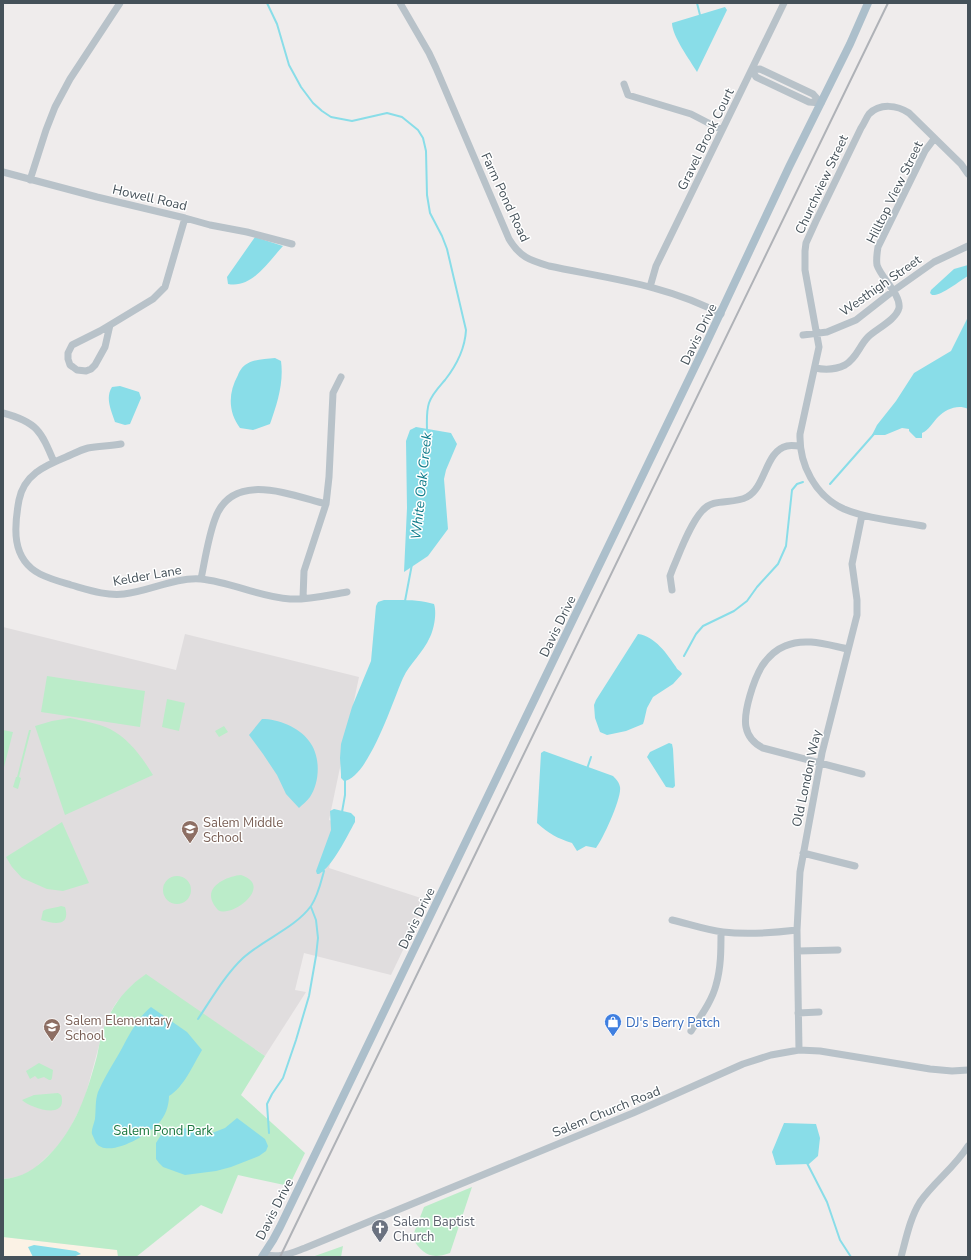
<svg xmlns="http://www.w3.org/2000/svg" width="971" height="1260" font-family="'Nunito Sans',sans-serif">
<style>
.commercial{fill:#fbf2e5}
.education{fill:#e0ddde}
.green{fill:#bbecc9}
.water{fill:#89dde8}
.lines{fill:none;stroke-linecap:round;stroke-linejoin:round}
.stream{stroke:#89dde8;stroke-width:2}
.minor{stroke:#b8c2c9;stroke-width:7}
.major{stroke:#acbfcb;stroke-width:8}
.rail{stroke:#afb2b7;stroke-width:2}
.labels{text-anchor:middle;stroke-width:3;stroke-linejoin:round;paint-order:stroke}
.street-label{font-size:13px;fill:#455159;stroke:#fff}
.education-label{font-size:13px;fill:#785e54;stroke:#fff;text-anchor:start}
.shop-label{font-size:13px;fill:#366cbe;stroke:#fff;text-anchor:start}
.park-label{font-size:13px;fill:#1a773f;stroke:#fff}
.worship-label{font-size:13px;fill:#5b616d;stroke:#fff;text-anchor:start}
.water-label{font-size:14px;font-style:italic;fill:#117d8b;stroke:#fff}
</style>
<rect width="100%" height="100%" fill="#efecec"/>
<!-- commercial -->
<path class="commercial" d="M3 1237 118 1250V1257H3Z"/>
<!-- education -->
<path class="education" d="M3 627 176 670 185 634 359 677 329 820 341 824 329 868 427 900 391 975 304 953 295 990 306 992 265 1056 145 975 131 986 116 1003 110 1013 104 1027 84 1101 70 1128 62 1141 53 1151 34 1169 19 1177 3 1179Z"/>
<!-- green -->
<path class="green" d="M47 676 145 691 140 727 41 712Z
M167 699 185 703 179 731 162 727Z
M70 718C83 721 98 723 110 729 129 739 142 757 153 775L65 815 35 726 52 721Z
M224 726 228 732 219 737 215 731Z
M3 730 13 732 3 771Z
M29 730H31L19 777 21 778 18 789 13 787 16 777H17Z
M62 822 89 883 63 891 47 889 22 878 12 867 6 857Z
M241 875C275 886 231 919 218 910 216 908 214 905 213 903 204 886 228 876 241 875Z
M163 890a14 14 0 1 1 28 0a14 14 0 1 1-28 0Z
M61 906 65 907C71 927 54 924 41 920L43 911C47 908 55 908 61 906Z
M146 974 265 1056 241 1095 305 1153 289 1186 238 1175 222 1214 201 1205 136 1257H118L117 1250 3 1237V1179C22 1178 35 1169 48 1156 76 1128 87 1093 97 1056 100 1041 103 1026 111 1012 119 997 131 984 146 974Z
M39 1063 53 1070 52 1078 51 1080H49L44 1077 38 1079 35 1076 30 1079 26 1071Z
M58 1093C62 1095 62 1097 62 1101 62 1119 29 1107 22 1100L34 1095Z
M472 1187 450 1253C430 1260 423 1254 412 1238L424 1207Z
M343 1246 341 1257H312Z"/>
<!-- water -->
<path class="water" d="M725 7 727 10 697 72C690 60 672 36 672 23Z
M255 237 283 246C269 261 252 289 228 284L227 277Z
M968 265V276C959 281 942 296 932 295L930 293 931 290 954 269Z
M968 317V409C958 404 946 409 938 417 933 422 929 430 922 433V438H916L909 431V429L902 428 885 435H872L877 425 896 401 914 373 951 351Z
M275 358 281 361C284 383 277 404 270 424L253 430 240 428C228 412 228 393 238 375 239 372 242 367 245 365 253 359 265 359 275 358Z
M120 386 139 392 141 398 130 424 125 425 115 422C111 410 105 398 112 387Z
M416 427 451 433 457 444 446 470 444 479 448 529 428 556 404 572 407 508 406 441 410 430Z
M384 600C400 600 419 599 434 604 437 613 434 629 430 637 423 653 410 663 403 678 394 698 368 779 344 781L341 778V774L340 758 341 744 352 707 371 661 376 606 378 602Z
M638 634C655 636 667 654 676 667 677 670 681 671 682 674L673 684 653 697 647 708 644 721 643 724 626 731 607 735 600 732 595 718 594 705 596 700Z
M262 719C278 719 299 727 309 741 321 756 320 782 310 797 307 801 302 805 299 808L286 794 277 775 263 754 249 735Z
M669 743 672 744 673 749 675 786 673 788 666 787 647 757 650 752Z
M544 751 613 776C617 780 619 782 620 787 622 798 603 839 596 848L586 846 577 851 572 843C557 838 549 834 537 823L541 753Z
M334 809 351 813 355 817V822C347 836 333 866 319 874H317L316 871 331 830 330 811Z
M151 1007 187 1032 202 1050C193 1065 184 1087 169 1096 169 1106 165 1117 158 1124 148 1135 108 1159 96 1143 95 1141 93 1136 92 1134 91 1130 94 1124 95 1119 96 1111 95 1100 98 1092 103 1080 110 1069 117 1057 127 1040 135 1020 151 1007Z
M237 1118 265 1139 268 1146 266 1151 259 1156 231 1167 216 1171 185 1175 163 1167 159 1163 156 1159V1143L161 1135 171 1129 190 1128 206 1133H212L225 1128Z
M784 1123 816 1124 820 1138 818 1156 809 1164 776 1165 772 1152Z
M34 1245 76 1251 81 1254 73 1257H33L28 1247Z"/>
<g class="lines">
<!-- stream -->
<path class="stream" d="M267 3 277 24 289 65 301 87 313 103 322 111 331 117 352 121 387 113 402 117 418 130 423 138 426 151 427 195 430 213 442 236 447 249 466 330C465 348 456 366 445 380 439 387 432 394 429 403 426 412 427 422 427 431
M697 3 700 15
M830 484 874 434
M405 601 412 564
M684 656 696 634 703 626 734 611 747 601 757 587 778 564 786 546 792 490 797 484 803 482
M587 769 591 757
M342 812 345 795V779
M198 1019C212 998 225 975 243 958 264 939 295 928 311 906 318 896 321 882 324 871L321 870
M269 1133 267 1104 272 1094 283 1078 296 1040 309 996 316 956 318 938 316 920 311 907
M807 1163 827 1202 840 1240 851 1257"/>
<!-- minor -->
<path class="minor" d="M400 3 429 53 436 68 509 239C520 257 529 260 549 266 606 278 668 285 721 314
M760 69 813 94 821 103 809 102 756 77 752 70Z
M624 84 628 95 691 114 722 130
M3 172 97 197 185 218 210 225 247 232 292 244
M30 180 46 130 55 107 70 79 120 3
M650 287 656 266 784 3
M110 325 105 347 95 365 91 369 86 371 77 370 73 367 70 365 68 359V353L72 345 100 331 110 325 153 299 165 287 185 218
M803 335 827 332 856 320 893 291 934 262 968 246
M815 368C825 370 835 370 845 365 857 358 859 346 868 337 876 329 896 320 899 308 901 294 881 278 877 265 876 259 877 253 878 247L925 151 934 139
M3 413C37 422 41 431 54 462
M121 444C110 446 99 446 88 448 80 450 73 454 66 457 44 466 24 475 19 500 14 527 11 559 40 574 50 579 61 582 71 585 89 590 106 596 124 594 150 591 175 577 201 579 231 582 260 597 290 599 308 600 328 595 347 592
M326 504 329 477 333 393 341 377
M923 526C897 521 868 519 844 509 815 496 799 464 800 434L819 347 805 270V251L806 243 816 221 861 128C864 124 866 118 869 114 880 103 897 105 909 113L961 164 968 174
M201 579C205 560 208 538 215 519 232 470 290 495 326 504L304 571 303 598
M672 590 670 576 673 568C680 552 690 524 702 511 714 497 732 505 747 497 766 487 765 451 787 446 791 445 796 446 800 446
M848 649C828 645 805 637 785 646 775 650 768 657 762 666 754 679 743 712 746 727 748 737 755 744 763 748L862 774
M803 853 855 866
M672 920C689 924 706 930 723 932 748 935 772 933 797 930
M798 951 838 950
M798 1013 819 1012
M691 1031C700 1017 712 1001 716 985 721 968 721 950 721 932
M799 1050 797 930 800 872 822 753 857 615V600L852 564 862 515
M264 1254C279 1259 291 1253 305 1248L633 1113 743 1064 771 1055 799 1050 820 1051 930 1069 952 1071 968 1070
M901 1257C906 1239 910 1218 920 1202 934 1182 955 1167 968 1146"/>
<!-- major -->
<path class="major" d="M262 1257 273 1240 280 1227 703 350 789 167 850 44 868 3"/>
<!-- rail -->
<path class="rail" d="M280 1257 888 3"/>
</g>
<!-- icons -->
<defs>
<symbol id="school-pin" viewBox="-11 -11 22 30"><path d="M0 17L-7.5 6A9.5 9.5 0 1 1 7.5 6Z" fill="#8d6e63" stroke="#fff"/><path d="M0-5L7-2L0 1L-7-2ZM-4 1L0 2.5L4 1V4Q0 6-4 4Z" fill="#fff"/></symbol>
<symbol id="shop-pin" viewBox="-11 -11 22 30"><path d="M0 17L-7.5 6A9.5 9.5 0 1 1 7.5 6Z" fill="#3f7fe0" stroke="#fff"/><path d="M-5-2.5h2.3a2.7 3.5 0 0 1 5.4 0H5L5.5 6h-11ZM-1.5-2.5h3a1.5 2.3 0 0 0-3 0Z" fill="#fff"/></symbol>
<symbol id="church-pin" viewBox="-11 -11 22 30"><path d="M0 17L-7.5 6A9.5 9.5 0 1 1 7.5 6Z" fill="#6b7280" stroke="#fff"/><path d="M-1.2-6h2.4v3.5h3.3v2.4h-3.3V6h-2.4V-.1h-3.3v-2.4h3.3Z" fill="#fff"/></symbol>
</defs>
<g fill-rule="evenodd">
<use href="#school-pin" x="180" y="819" width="20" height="27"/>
<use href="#shop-pin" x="603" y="1012" width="20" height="27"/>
<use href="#school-pin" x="42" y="1017" width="20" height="27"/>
<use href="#church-pin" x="370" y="1218" width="20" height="27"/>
</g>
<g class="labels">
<!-- street labels -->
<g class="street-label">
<text transform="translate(705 139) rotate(-64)" y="5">Gravel Brook Court</text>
<text transform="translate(821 184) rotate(-65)" y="5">Churchview Street</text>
<text transform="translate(894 192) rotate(-64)" y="5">Hilltop View Street</text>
<text transform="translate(150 197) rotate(13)" y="5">Howell Road</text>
<text transform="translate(506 197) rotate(65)" y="5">Farm Pond Road</text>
<text transform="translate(880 285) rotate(-35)" y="5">Westhigh Street</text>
<text transform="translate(698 334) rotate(-64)" y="5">Davis Drive</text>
<text transform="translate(147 575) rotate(-10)" y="5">Kelder Lane</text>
<text transform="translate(557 626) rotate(-64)" y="5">Davis Drive</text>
<text transform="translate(806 778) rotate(-78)" y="5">Old London Way</text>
<text transform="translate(416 918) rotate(-64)" y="5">Davis Drive</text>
<text transform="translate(606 1111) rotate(-22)" y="5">Salem Church Road</text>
<text transform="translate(274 1209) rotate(-63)" y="5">Davis Drive</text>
</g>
<!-- education labels -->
<g class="education-label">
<text x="203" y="827">Salem Middle<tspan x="203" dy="15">School</tspan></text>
<text x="65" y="1025">Salem Elementary<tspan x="65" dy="15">School</tspan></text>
</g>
<!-- shop labels -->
<g class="shop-label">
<text x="626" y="1027">DJ's Berry Patch</text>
</g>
<!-- park labels -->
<g class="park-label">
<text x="163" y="1135">Salem Pond Park</text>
</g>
<!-- worship labels -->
<g class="worship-label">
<text x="393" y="1226">Salem Baptist<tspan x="393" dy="15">Church</tspan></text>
</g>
<!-- water labels -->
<g class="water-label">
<text transform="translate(421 486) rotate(-84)" y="5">White Oak Creek</text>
</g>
</g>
<!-- border -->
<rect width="971" height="1260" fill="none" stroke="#455159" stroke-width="8"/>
</svg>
